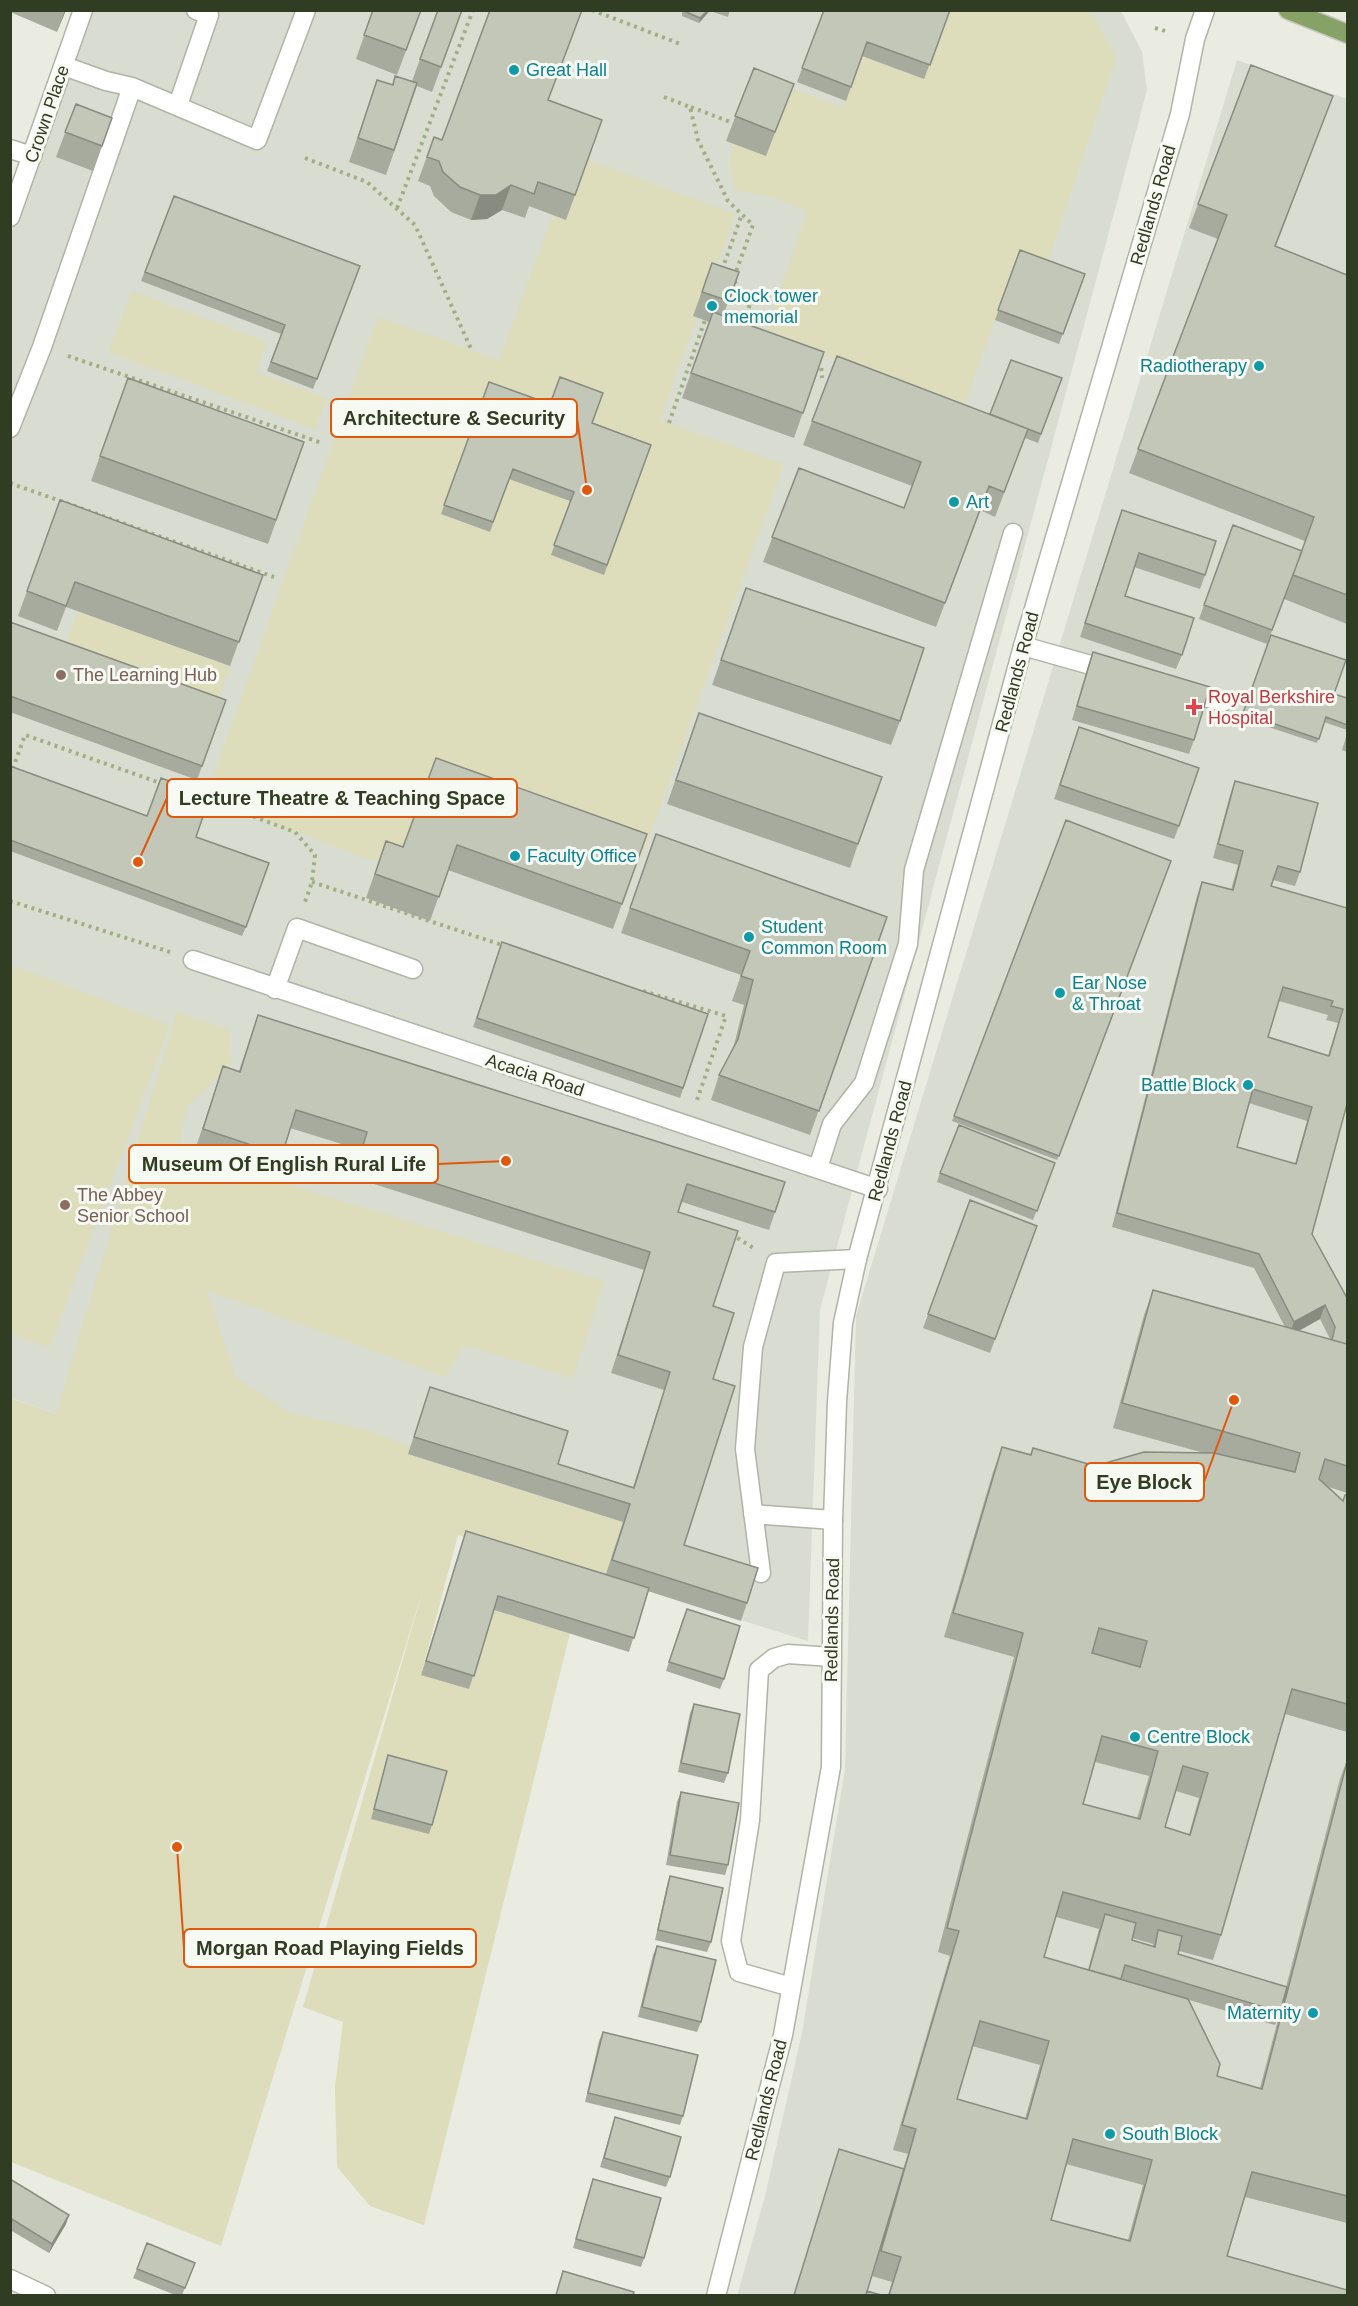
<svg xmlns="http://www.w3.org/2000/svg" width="1358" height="2306" font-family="Helvetica,sans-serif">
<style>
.built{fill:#d9dcd0}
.green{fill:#dddcbb}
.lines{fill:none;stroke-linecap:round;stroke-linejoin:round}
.service-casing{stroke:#afb4a5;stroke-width:21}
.minor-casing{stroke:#afb4a5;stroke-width:21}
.tertiary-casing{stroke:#afb4a5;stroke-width:21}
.primary-casing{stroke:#c5c9c1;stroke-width:21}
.path{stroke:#9eb082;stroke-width:4;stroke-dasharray:3 4.5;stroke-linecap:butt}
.service{stroke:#fff;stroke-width:18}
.minor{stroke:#fff;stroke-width:18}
.tertiary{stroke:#fff;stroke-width:18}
.primary{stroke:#87a266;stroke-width:18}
.wall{fill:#a7ab9d;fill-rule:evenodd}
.shaded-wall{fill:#888b80}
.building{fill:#c2c7b7;stroke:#888b80;stroke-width:1.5;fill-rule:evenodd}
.culture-dot{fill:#0f9aa8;stroke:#f7f9f3;stroke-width:2}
.education-dot{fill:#8d6e63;stroke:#f7f9f3;stroke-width:2}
.health-dot{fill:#e0444e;stroke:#f7f9f3;stroke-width:2}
.labels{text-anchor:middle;stroke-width:6;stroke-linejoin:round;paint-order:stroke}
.culture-label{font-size:18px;fill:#0d838f;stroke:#f7f9f3;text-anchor:start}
.street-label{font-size:18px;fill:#313d22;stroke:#f7f9f3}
.education-label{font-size:18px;fill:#785e54;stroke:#f7f9f3;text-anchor:start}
.health-label{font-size:18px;fill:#be3a42;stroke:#f7f9f3;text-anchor:start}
.leader{fill:none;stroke:#df580d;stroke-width:2}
.callout-dot{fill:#df580d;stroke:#f7f9f3;stroke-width:2}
.callout{fill:#f7f9f3;stroke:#df580d;stroke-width:2}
.callout-label{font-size:20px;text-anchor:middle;font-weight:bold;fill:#313d22}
</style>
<rect width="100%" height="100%" fill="#eaece2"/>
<!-- built -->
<path class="built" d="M1118 10 1122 13 1142 52 1147 90 820 1310 808 1641 605 1578 56 1414 11 1398 10 236 93 11Z
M1237 60 1347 99V2295L737 2296 765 2196 802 2033 845 1769 856 1316Z"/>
<!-- green -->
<path class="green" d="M950 11H1081L1093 15 1116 58 1045 270 995 320 964 405 765 334 807 212 772 197 735 190 729 161 734 144 766 156 788 87 843 108 862 56 924 79Z
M588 160 736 214 708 289 703 288 693 316 697 317 660 420 784 464 642 857 427 780 402 852 388 862 374 861 223 805 209 788 378 317 499 360 553 215 566 219Z
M132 291 267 342 256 372 327 398 315 429 109 352Z
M78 611 230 666 219 699 66 643Z
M11 965 170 1025 49 1348 11 1333Z
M177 1012 229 1029 231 1065 186 1108 179 1151 604 1281 573 1378 464 1345 445 1377 207 1290 235 1377 290 1413 366 1430 410 1446 408 1455 623 1522 605 1578 458 1535 421 1675 493 1610 570 1633 424 2225 370 2206 337 2167 335 2087 343 2022 303 2007 424 1586 221 2246 11 2162 10 1398 56 1414Z"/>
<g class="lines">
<defs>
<path id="service" d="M132 87 257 140 306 10
M178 105 209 15 196 10
M10 149 32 156
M10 428 42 347 132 87 106 81 64 66
M1023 646 1112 671
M1184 691 1223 702
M275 989 297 928 413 969
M818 1168 832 1124 864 1083 908 944 914 870 1013 533
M753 1514 833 1520
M761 1573 745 1449 753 1347 776 1263 857 1259
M791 1987 739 1972 731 1941 750 1820 759 1670 774 1658 788 1654 832 1657"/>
<path id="minor" d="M10 217 83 10
M193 960 878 1189
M10 2279 46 2296"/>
<path id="tertiary" d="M716 2296 783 2035 831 1767 833 1520 837 1402 843 1323 857 1259 1023 646 1180 114 1195 39 1205 10"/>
<path id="primary" d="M1288 10 1348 34"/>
</defs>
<!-- service casing -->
<use href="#service" class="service-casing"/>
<!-- minor casing -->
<use href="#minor" class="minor-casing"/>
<!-- tertiary casing -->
<use href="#tertiary" class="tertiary-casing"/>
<!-- primary casing -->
<use href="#primary" class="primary-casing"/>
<!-- path -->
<path class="path" d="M592 10 683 45
M1155 28 1169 32
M664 97 690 107 698 140 728 201 753 225 733 280 751 301 743 325
M691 107 733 123
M305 158 367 182 415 225 472 351
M397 208 473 10
M722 270 742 214
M68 356 322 443
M817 363 821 365 822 378
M669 423 705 320
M10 483 274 577
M10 776 25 735 163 784
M204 798 295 832 315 855 312 882 305 902
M312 882 505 946
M10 901 170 952
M643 991 726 1016 697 1100
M731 1234 755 1249"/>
<!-- service -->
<use href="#service" class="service"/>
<!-- minor -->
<use href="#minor" class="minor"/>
<!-- tertiary -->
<use href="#tertiary" class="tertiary"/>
<!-- primary -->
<use href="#primary" class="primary"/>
</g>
<!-- wall -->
<path class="wall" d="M10 10H66L57 32 10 12Z
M373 10H421L397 75 356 59Z
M438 10H462L432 92 417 86 386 175 349 162 377 80 392 85 395 76 412 81Z
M682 10H730L728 17 710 11 699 23 682 16Z
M824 10H950L924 79 862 56 846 101 797 82Z
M754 68 794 84 766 156 726 141Z
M1333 96 1276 246 1347 275V624L1284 599 1267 644 1199 619 1233 525 1302 551 1305 541 1129 473 1218 239 1189 228 1198 204Z
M549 100 602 120 566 220 529 206 525 218 502 210 487 219 471 220 451 212 434 196 430 186 418 181 434 137 442 140Z
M76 104 112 118 93 171 56 157Z
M174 196 360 266 313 389 267 371 281 334 141 281Z
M1020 250 1085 274 1059 344 995 320Z
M712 263 739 272 723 316 824 352 794 438 682 398 709 322 693 316Z
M837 356 990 414 1062 378 1038 443 1025 438 995 517 980 510 936 627 763 562 799 468 904 508 912 486 803 445Z
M128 378 304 442 268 544 91 481Z
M489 382 651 445 604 575 551 555 570 501 509 479 490 532 441 514Z
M60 500 263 575 230 666 66 607 57 631 18 616Z
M1122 510 1205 575 1200 589 1134 567 1125 596 1182 655 1176 669 1080 637Z
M746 588 900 721 891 745 712 685Z
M10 622 226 700 197 780 10 712Z
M1271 635 1334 694 1347 698V730L1324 722 1317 743 1241 718Z
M1093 652 1194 740 1189 754 1072 720 1088 666Z
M699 713 858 844 850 868 667 804Z
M1347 734V752L1342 750Z
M1074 741 1179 826 1174 839 1054 799Z
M10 766 196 837 246 927 242 936 10 851Z
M1235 781 1300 872 1295 886 1273 880 1271 886 1347 908V1104L1312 1234 1347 1298V1493L1329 1487 1343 1500 1347 1495V1732L1285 1714 1221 1935 1213 1960 1179 1951 1178 1954 1286 1987 1340 1779 1347 1760V2223L1245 2197 1227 2256 1347 2295H888L892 2282 872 2276 867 2291 881 2295H794L839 2149 903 2169 908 2154 893 2150 950 1956 938 1952 1014 1657 944 1637 993 1472 1002 1447 1030 1454 1033 1448 1095 1466 1204 1453 1113 1428 1144 1315 1153 1290 1285 1327 1254 1268 1112 1227 1197 896 1202 882 1231 890 1238 865 1213 858 1230 795ZM1279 1001 1328 1015 1326 1020 1338 1023 1328 1056 1268 1037ZM1249 1103 1307 1121 1295 1164 1237 1147ZM1320 1319 1330 1339 1299 1331ZM1095 1762 1149 1776 1137 1819 1083 1804ZM1176 1791 1199 1798 1189 1834 1165 1827ZM1056 1917 1099 1929 1088 1970 1044 1957ZM1132 1938 1153 1944V1946L1132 1940ZM1189 2000 1275 2025 1279 2016 1260 2088 1217 2076ZM972 2046 1040 2065 1025 2119 957 2099ZM1066 2164 1143 2185 1128 2240 1051 2220Z
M647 834 613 929 448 870 430 921 366 898 386 841 403 847Z
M656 834 887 917 810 1135 711 1100 719 1075 733 1049 744 1005 732 1001 741 975 621 933Z
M1171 861 1057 1160 952 1121 954 1116Z
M502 942 708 1014 680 1098 473 1027Z
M258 1015 775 1212 769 1230 682 1202 678 1212 713 1306V1379L684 1545 747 1603 741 1621 648 1591 629 1652 494 1610 469 1689 421 1675 466 1531 606 1574 623 1522 408 1454 430 1387 558 1464 633 1487 664 1390 611 1373 644 1270 352 1177 361 1150 290 1128 276 1173 196 1147 223 1066 239 1071Z
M1055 1163 1033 1220 937 1182 940 1173Z
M970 1200 1037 1226 990 1353 923 1328Z
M683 1618 724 1679 720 1689 666 1671Z
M694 1704 728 1773 724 1783 678 1772 690 1713Z
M388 1755 432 1825 429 1834 371 1819 385 1765Z
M681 1792 728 1865 725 1875 666 1865 677 1802Z
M670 1876 711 1942 707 1952 655 1940 667 1885Z
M657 1946 701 2022 697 2032 638 2017 653 1955Z
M603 2032 683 2116 680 2125 585 2102 599 2041Z
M615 2117 670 2177 666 2187 600 2167Z
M10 2179 66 2224 49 2253 10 2230Z
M593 2179 644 2258 641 2267 573 2248Z
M195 2263 182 2295H175L133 2278 137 2269Z"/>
<!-- shaded-wall -->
<path class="shaded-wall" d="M65 10H66L57 32Z
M708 10H710L699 23 700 18Z
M511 185 502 210 487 219 471 220 480 195Z
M1325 1305 1320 1319 1289 1336 1294 1322Z
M69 2215 66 2224 49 2253 52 2244Z"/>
<!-- building -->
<path class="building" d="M373 10H421L406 50 364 35Z
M438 10H462L441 67 420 59Z
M490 10H582L548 100 602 120 575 195 538 182 534 194 511 185 496 195H480L460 187 443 172 439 161 427 157 434 137 442 140Z
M684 10H708L700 18 684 11Z
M824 10H950L930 65 867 42 851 87 802 68Z
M1251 65 1333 96 1275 246 1347 275V595L1293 575 1314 517 1138 449 1227 215 1198 204Z
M754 68 794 84 775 132 735 116Z
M395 76 417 83 394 150 358 138 377 80 393 85Z
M76 104 112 118 102 146 65 132Z
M174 196 360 266 317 379 271 362 285 325 145 272Z
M1020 250 1085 274 1063 334 998 310Z
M712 263 739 272 729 301 702 292Z
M713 312 824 352 803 413 691 373Z
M837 356 1028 429 1004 492 989 486 945 603 772 537 799 468 904 508 921 462 812 421Z
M1011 360 1062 378 1041 434 990 414Z
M560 377 603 393 592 423 651 445 607 565 554 545 574 492 513 469 493 522 444 505 489 382 550 404Z
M128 378 304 442 276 520 100 456Z
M60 500 263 575 239 642 75 582 66 606 27 591Z
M1122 510 1216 541 1205 575 1139 553 1125 596 1194 618 1182 655 1085 623Z
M1233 525 1302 551 1272 630 1204 605Z
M746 588 924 648 900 721 721 660Z
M10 622 226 700 202 766 10 696Z
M1271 635 1346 660 1334 694 1347 698V725L1326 717 1319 739 1243 713Z
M1093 652 1210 687 1194 740 1077 706Z
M699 713 882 777 858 844 676 780Z
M1079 727 1199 768 1179 826 1060 785Z
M436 758 647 834 622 904 457 845 439 897 375 874 386 841 403 847Z
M10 766 147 816 161 778 210 796 196 837 269 863 246 927 10 840Z
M1235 781 1318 803 1300 872 1278 866 1271 886 1347 908V1104L1312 1234 1347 1298V1344L1332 1340 1335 1327 1325 1305 1294 1322 1259 1254 1117 1213 1202 882 1233 890 1243 851 1218 844ZM1283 987 1333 1001 1331 1006 1343 1009 1329 1056 1268 1037ZM1253 1089 1312 1107 1296 1164 1237 1147Z
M1066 820 1171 861 1059 1156 954 1116Z
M656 834 887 917 819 1111 719 1075 738 1039 753 980 741 976 750 951 630 908Z
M502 942 708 1014 683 1088 477 1018Z
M258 1015 785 1182 775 1212 687 1184 678 1212 738 1231 713 1306 734 1313 713 1379 735 1386 684 1545 758 1568 747 1603 612 1560 630 1504 414 1437 430 1387 568 1431 558 1464 634 1488 670 1372 618 1355 650 1252 359 1159 367 1132 296 1110 282 1155 203 1129 223 1066 240 1072Z
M959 1125 1055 1163 1037 1211 940 1173Z
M970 1200 1037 1226 995 1339 928 1314Z
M1153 1290 1347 1344V1466L1325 1459 1319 1479 1343 1501 1345 1495H1347V1704L1292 1689 1221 1935 1063 1892 1044 1957 1188 1999 1220 2064 1217 2076 1262 2089 1347 1762V2196L1252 2172 1227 2256 1347 2290V2295H889L901 2257 881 2251 916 2129 902 2125 959 1931 947 1928 1023 1633 953 1613 1002 1447 1031 1455 1033 1448 1095 1466 1144 1452 1214 1453 1295 1472 1300 1453 1122 1403ZM1099 1628 1147 1641 1140 1667 1092 1653ZM1102 1736 1158 1751 1140 1819 1083 1804ZM1183 1766 1208 1773 1190 1835 1165 1827ZM980 2021 1049 2041 1027 2119 957 2099ZM1073 2139 1152 2160 1130 2241 1051 2220Z
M466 1531 649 1588 634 1638 498 1596 474 1676 426 1661Z
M687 1609 740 1626 724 1679 669 1662Z
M694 1704 740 1714 728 1773 681 1763Z
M388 1755 447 1771 432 1825 374 1809Z
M681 1792 739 1803 728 1865 670 1855Z
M670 1876 723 1888 711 1942 658 1930Z
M1105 1914 1136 1923 1132 1940 1155 1947 1158 1930 1182 1936 1178 1954 1287 1987 1280 2012 1125 1965 1121 1979 1089 1970Z
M657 1946 716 1960 701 2022 642 2007Z
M603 2032 698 2055 683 2116 588 2093Z
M615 2117 681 2137 670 2177 604 2158Z
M839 2149 904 2169 866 2295H794Z
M10 2179 69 2215 52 2244 10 2218Z
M593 2179 661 2198 644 2258 576 2239Z
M147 2243 195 2263 185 2288 137 2269Z
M563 2271 634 2292 633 2295H556Z
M867 2291 881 2295H866Z"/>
<!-- markers -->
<g class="culture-dot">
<circle cx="514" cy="70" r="6"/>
<circle cx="712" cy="306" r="6"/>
<circle cx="1259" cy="366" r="6"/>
<circle cx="954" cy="502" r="6"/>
<circle cx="515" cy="856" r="6"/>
<circle cx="749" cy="937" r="6"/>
<circle cx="1060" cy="993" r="6"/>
<circle cx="1248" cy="1085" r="6"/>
<circle cx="1135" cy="1737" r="6"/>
<circle cx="1313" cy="2013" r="6"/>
<circle cx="1110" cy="2134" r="6"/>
</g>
<g class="education-dot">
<circle cx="61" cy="675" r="6"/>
<circle cx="65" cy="1205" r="6"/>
</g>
<path class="health-dot" d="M1191 698h6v6h6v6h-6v6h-6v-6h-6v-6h6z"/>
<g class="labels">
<!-- culture labels -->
<g class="culture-label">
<text x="526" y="76">Great Hall</text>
<text x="724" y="302">Clock tower<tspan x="724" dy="21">memorial</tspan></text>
<text x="1247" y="372" text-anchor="end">Radiotherapy</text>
<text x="966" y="508">Art</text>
<text x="527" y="862">Faculty Office</text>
<text x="761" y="933">Student<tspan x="761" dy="21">Common Room</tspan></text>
<text x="1072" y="989">Ear Nose<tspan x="1072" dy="21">&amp; Throat</tspan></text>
<text x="1236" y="1091" text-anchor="end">Battle Block</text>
<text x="1147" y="1743">Centre Block</text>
<text x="1301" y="2019" text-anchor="end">Maternity</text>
<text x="1122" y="2140">South Block</text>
</g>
<!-- street labels -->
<g class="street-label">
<text transform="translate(47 114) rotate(-71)" y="6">Crown Place</text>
<text transform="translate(1153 205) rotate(-74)" y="6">Redlands Road</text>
<text transform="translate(1017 672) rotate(-75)" y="6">Redlands Road</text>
<text transform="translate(535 1075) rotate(18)" y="6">Acacia Road</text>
<text transform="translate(890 1141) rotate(-75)" y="6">Redlands Road</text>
<text transform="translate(832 1620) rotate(-89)" y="6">Redlands Road</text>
<text transform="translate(766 2100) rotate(-76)" y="6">Redlands Road</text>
</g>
<!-- education labels -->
<g class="education-label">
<text x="73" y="681">The Learning Hub</text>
<text x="77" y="1201">The Abbey<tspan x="77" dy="21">Senior School</tspan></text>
</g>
<!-- health labels -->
<g class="health-label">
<text x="1208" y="703">Royal Berkshire<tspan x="1208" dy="21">Hospital</tspan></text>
</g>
</g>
<!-- callouts -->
<path class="leader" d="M587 490L577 418M138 862L167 798M506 1161L438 1164M1234 1400L1204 1482M177 1847L184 1948"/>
<g class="callout-dot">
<circle cx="587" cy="490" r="6"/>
<circle cx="138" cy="862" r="6"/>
<circle cx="506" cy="1161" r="6"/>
<circle cx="1234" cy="1400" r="6"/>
<circle cx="177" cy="1847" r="6"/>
</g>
<g class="callout">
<rect x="331" y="399" width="246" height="38" rx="6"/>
<rect x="167" y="779" width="350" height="38" rx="6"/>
<rect x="129" y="1145" width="309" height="38" rx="6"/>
<rect x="1085" y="1463" width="119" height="38" rx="6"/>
<rect x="184" y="1929" width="292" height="38" rx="6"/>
</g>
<g class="callout-label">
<text x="454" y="425">Architecture &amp; Security</text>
<text x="342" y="805">Lecture Theatre &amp; Teaching Space</text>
<text x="284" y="1171">Museum Of English Rural Life</text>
<text x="1144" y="1489">Eye Block</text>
<text x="330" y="1955">Morgan Road Playing Fields</text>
</g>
<!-- border -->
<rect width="1358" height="2306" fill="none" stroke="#313d22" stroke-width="24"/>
</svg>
